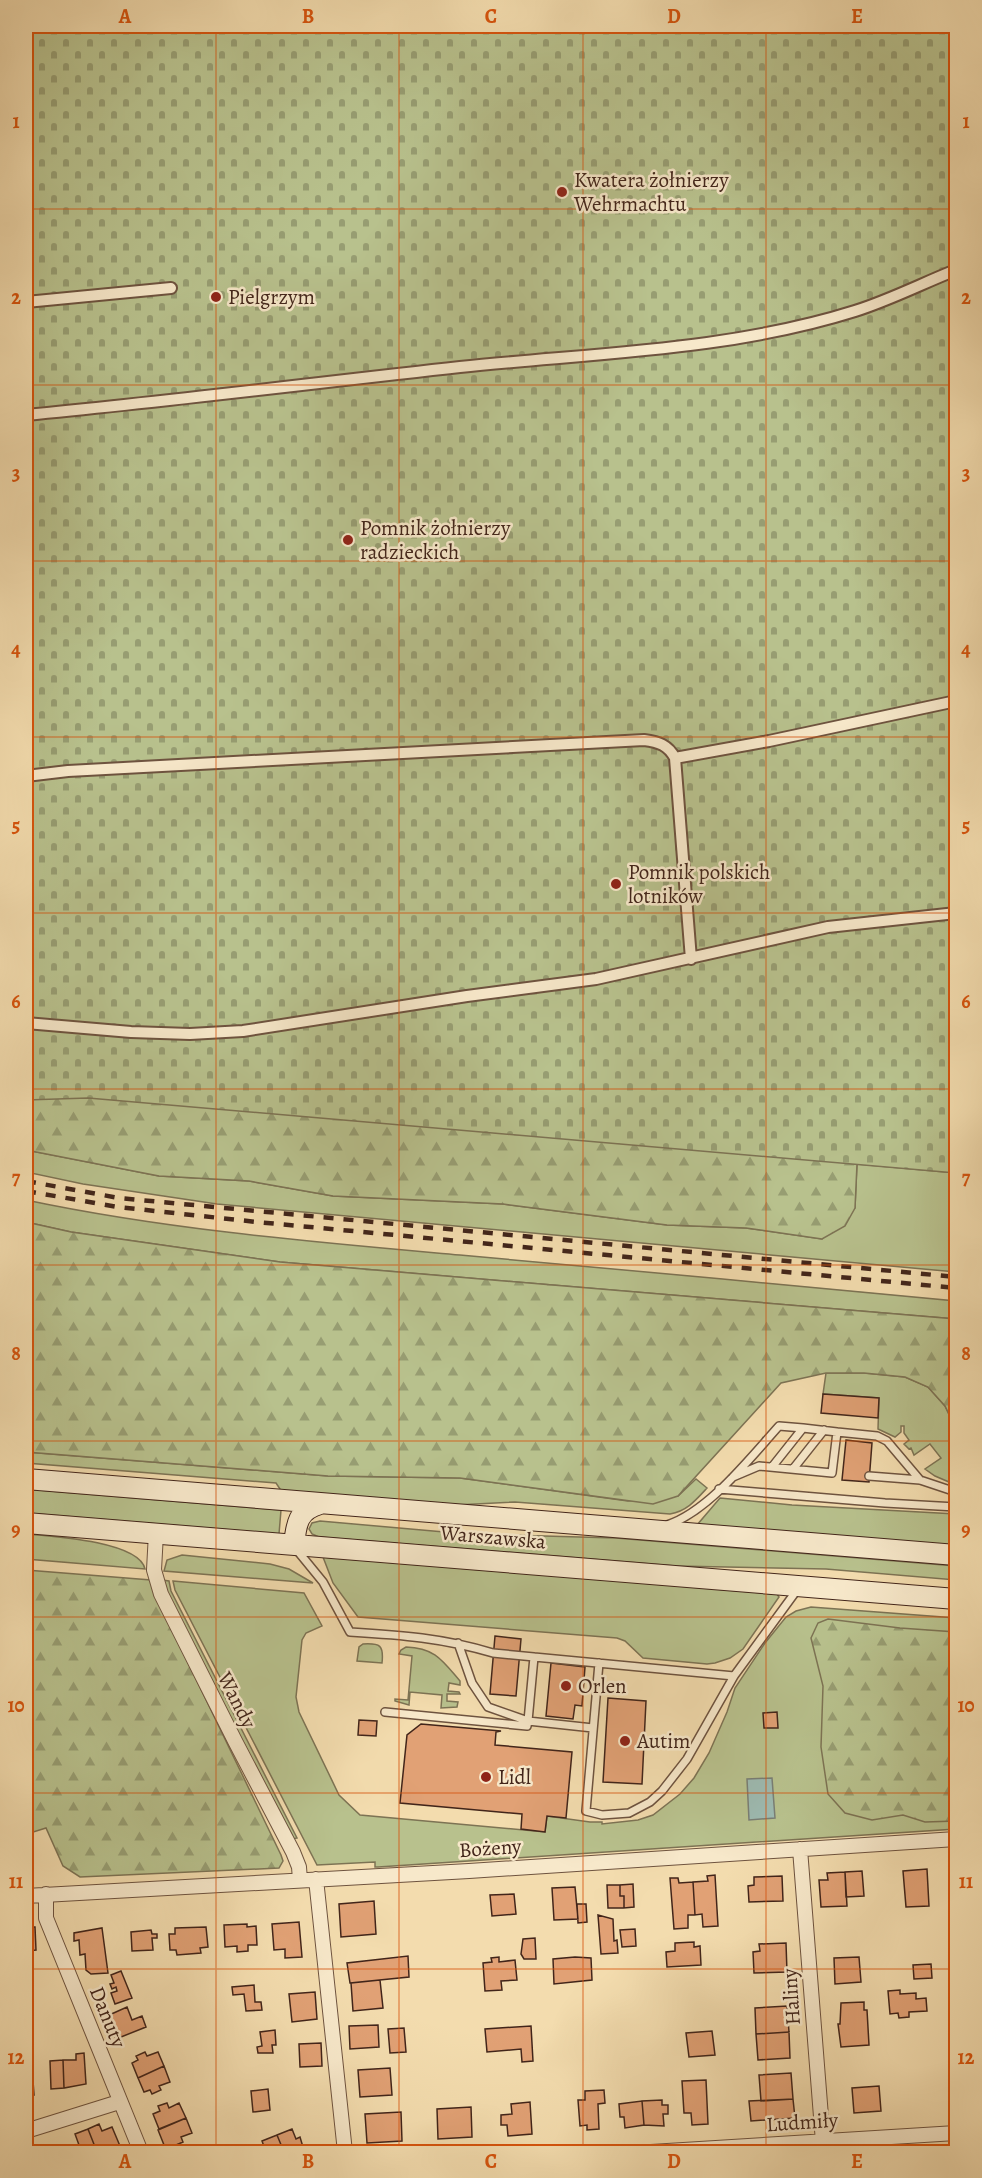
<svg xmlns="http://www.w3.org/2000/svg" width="982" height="2178" font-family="Alegreya,serif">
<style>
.green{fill:#b8c18d;stroke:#7d7354;stroke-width:1.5}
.forest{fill:url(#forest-firs);stroke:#7d7354;stroke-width:1.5}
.cemetery{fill:url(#cemetery-stones);stroke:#7d7354;stroke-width:1.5}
.water{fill:#9dbab1;stroke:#797e75;stroke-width:1.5}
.building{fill:#e1a175;stroke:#42251a;stroke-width:1.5}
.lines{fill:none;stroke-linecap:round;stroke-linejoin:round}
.service-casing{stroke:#6e533f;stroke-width:10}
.pedestrian-casing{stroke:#6e533f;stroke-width:14}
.minor-casing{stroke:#6e533f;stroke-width:16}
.secondary-casing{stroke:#42251a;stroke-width:22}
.service{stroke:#f7e8ca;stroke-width:7}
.pedestrian{stroke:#f7e8ca;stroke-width:10}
.minor{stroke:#f7e8ca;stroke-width:14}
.secondary{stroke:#f7e8ca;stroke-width:20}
.rail{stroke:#42251a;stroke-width:4.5;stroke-dasharray:10 10;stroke-linecap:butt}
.grid{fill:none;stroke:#d7540d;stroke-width:1.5;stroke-opacity:0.55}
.poi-dot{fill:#8f2418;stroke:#f7e8ca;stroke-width:2}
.labels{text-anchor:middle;stroke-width:5;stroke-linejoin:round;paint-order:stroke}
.poi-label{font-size:21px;fill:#42251a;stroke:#f7e8ca;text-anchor:start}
.street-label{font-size:21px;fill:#42251a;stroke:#f7e8ca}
.neatline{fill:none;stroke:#d7540d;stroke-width:2}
.grid-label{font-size:20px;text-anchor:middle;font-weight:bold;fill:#d7540d}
</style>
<defs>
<pattern id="forest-firs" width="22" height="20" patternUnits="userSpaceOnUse" patternTransform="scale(1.5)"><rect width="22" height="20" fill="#b8c18d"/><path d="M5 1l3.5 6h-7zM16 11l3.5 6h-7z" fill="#979d72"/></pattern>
<pattern id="cemetery-stones" width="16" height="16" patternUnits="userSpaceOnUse" patternTransform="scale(1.5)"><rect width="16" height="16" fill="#b8c18d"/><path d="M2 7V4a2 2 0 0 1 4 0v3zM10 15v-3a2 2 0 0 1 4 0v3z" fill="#979d72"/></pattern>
</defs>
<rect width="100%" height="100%" fill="#f3dcae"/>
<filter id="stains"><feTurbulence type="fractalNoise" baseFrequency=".00333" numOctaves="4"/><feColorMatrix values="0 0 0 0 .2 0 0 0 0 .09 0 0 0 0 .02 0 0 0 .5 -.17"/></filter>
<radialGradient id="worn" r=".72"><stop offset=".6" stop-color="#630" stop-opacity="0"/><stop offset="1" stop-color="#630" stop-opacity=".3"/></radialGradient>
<!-- green -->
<path class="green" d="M26 1150 159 1176 249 1181 333 1196 503 1204 667 1225 746 1228 822 1239 855 1208 857 1164 956 1173V1272L217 1204 83 1184 26 1172Z
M26 1200C168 1230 315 1242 460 1255 625 1270 791 1285 956 1301V1319L280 1262 71 1232 26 1222Z
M826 1373H864L905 1377 928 1387 945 1406 956 1429V1485L935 1476 925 1469 941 1458 930 1444 914 1455 911 1448 909 1449 904 1444 909 1440 904 1433V1426H901V1432L895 1437 878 1429 879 1398 823 1394Z
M26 1452 328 1476 460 1478 628 1501 678 1496 696 1479 707 1488C696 1500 687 1511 670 1514L515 1502 456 1505 282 1492 276 1483 26 1463Z
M26 1489 281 1510 279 1534 26 1513Z
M720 1498 792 1505 956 1514V1547L697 1525Z
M320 1521 467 1534 616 1538 956 1566V1580L826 1569 676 1566 319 1537 312 1534 309 1529 312 1523Z
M26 1534C50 1536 139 1541 145 1569L26 1559Z
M182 1555 270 1564 289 1569 313 1583 164 1571 167 1560Z
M323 1557 777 1594 779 1597 743 1649 730 1658 715 1663 707 1664 643 1658 625 1641 617 1638 358 1617 333 1583Z
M162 1580 169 1581 171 1591 297 1838 293 1839 165 1590Z
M173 1581 304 1593 322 1626 306 1633 302 1640 296 1697 299 1712 339 1795 360 1815 545 1832 547 1816 590 1822H602V1824L638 1820 653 1815 680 1794 694 1778 709 1753 727 1712 735 1688 765 1643 786 1617 796 1611 811 1607 956 1618V1829L378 1867H375V1862L317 1865 175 1590Z
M363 1644C380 1643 384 1645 382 1663L357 1661 359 1647Z
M406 1647C435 1648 442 1660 460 1681V1685L449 1683 448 1691 459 1692 460 1694H447V1701L458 1702 457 1707 441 1708 442 1695 410 1692 409 1705 395 1701V1699L408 1700 412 1656 399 1654 401 1650Z"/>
<!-- forest -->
<path class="forest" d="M26 1030 745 1150 857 1164 855 1208 845 1226 822 1239 746 1228 667 1225 503 1204 333 1196 249 1181 159 1176 26 1150Z
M26 1222 71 1232 280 1262 956 1319V1429L945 1406 928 1387 905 1377 864 1373H826L781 1383 678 1496 653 1504 460 1478 328 1476 26 1452Z
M26 1570 151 1580 181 1648 281 1855 283 1861 279 1868 80 1877 63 1866 46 1828 33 1832 26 1874Z
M828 1619 900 1628 956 1632V1821L925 1822 903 1815 872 1820 845 1813 828 1794 821 1747 823 1686 811 1638 818 1623Z"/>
<!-- cemetery -->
<path class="cemetery" d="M26 26H956V1173L88 1098 26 1100Z"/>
<!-- water -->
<path class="water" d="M772 1778 775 1818 749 1820 747 1779Z"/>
<!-- building -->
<path class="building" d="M823 1394 879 1398 878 1418 821 1413Z
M846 1440 872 1443 869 1482 842 1480Z
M495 1636 521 1639 516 1696 490 1694Z
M551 1663 585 1667 582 1706 575 1705 573 1719 546 1716Z
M608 1698 646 1701 642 1784 603 1782Z
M777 1712 778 1728H764L763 1713Z
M359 1720 377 1721 376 1736 358 1735Z
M421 1724 501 1731 496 1732 495 1745 572 1752 566 1818 547 1816 545 1832 521 1829 522 1814 400 1803 407 1735Z
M949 1859H956V1882H950Z
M927 1869 929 1906 906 1907 903 1871Z
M862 1871 864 1896 846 1897 845 1872Z
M845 1872 847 1906 821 1907 819 1880H828L827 1873Z
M715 1875 718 1926 703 1927 702 1914 695 1915 693 1882 708 1881 707 1876Z
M782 1876 783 1901 749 1902 748 1886 754 1885V1877Z
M670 1878H678L679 1883 693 1882 695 1915H688V1928L674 1929Z
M633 1884 634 1907 624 1908V1896H620V1885Z
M607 1885H620V1896H624V1908H608Z
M575 1887 578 1919 554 1920 552 1888Z
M514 1894 516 1914 492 1916 490 1895Z
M374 1901 376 1934 341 1937 339 1904Z
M577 1904H586L587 1922 578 1923Z
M598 1915 613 1919 614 1941 617 1940 618 1953 601 1954Z
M299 1922 302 1957 285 1958V1949L274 1950 272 1924Z
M26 1924 27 1927H35L36 1950 26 1951Z
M247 1924V1927L256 1926 257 1945H248V1951L237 1952V1946L225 1947 224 1925Z
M206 1927 208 1947 200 1948 201 1953 177 1955 176 1950H170L169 1934H175V1928Z
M102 1928 108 1973 91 1974 86 1970 85 1954 80 1955 79 1940 74 1941V1933Z
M635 1929 636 1946 622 1947 620 1930Z
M151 1930 152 1934H157V1938H152L153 1950 132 1951 131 1932Z
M535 1938 536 1959H524L521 1954 523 1939Z
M694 1942V1947L700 1946 701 1965 667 1967 666 1952 675 1951V1943Z
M786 1943 787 1972 754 1973 753 1952 760 1951 759 1944Z
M408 1956 409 1977 350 1983 347 1963Z
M499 1957V1962L515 1960 517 1980 501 1981 502 1990 485 1991 483 1963 492 1962 491 1958Z
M575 1957 591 1958 592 1980 554 1984 553 1959Z
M859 1957 861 1982 835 1984 834 1958Z
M931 1964 932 1978 914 1979 913 1965Z
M121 1971 132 1998 115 2004 111 1993 117 1991 116 1987 112 1989 110 1984 114 1983 111 1975Z
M380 1980 383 2008 353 2011 351 1983Z
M254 1985 255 2002H261L262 2010 246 2011 244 1994 233 1995 232 1987Z
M900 1990V1994L916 1993V1999L926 1998 927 2011 909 2012V2017L899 2018 898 2013 890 2014 888 1991Z
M315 1992 317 2019 292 2022 289 1994Z
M864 2002V2010H867L869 2045 841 2047 838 2024H840L841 2003Z
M787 2006 789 2032 756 2034 755 2008Z
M127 2007 132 2020 142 2016 146 2027 116 2039 107 2016Z
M378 2025 379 2047 350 2049 349 2026Z
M531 2026 533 2061 522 2062 521 2049 487 2052 485 2029Z
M404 2028 406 2052 390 2053 388 2029Z
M275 2030 276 2045H272L273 2053H258L257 2047 262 2046 260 2032Z
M712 2031 715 2055 689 2057 686 2033Z
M789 2032 790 2058 758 2060 756 2034Z
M321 2043 322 2066 300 2067 299 2044Z
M145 2052 147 2056 158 2052 164 2066 138 2078 132 2063 138 2060 136 2056Z
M84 2053 86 2084 64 2088 63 2060H76V2054Z
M63 2060 64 2088 51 2089 50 2061Z
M164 2066 170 2082 159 2086 161 2090 152 2094 150 2090 144 2092 138 2078Z
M390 2068 392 2095 360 2097 358 2070Z
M791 2073 793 2099 761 2101 759 2075Z
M26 2079H28V2081H33L34 2095H32L33 2101H29V2103H26Z
M706 2080 708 2124 692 2125 691 2113H684L682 2081Z
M879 2086 881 2111 854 2113 852 2088Z
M268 2089 270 2110 253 2112 251 2091Z
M604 2090 605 2103 598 2104 599 2129 587 2130V2125L580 2126 578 2100H585V2091Z
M793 2099 795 2118 751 2121 749 2101Z
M662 2100V2105H668V2114H663L664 2126 644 2125 642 2101Z
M642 2101 644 2125 625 2128 624 2117H620L619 2104Z
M530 2102 532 2134 508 2136 507 2125H501V2115L512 2114 511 2104Z
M167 2103 169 2108 179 2103 186 2118 159 2129 153 2114 160 2111 158 2106Z
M471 2107 472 2137 438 2139 437 2109Z
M401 2112 402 2141 367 2143 365 2114Z
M186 2118 192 2133 181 2137 183 2142 162 2151 160 2146 164 2145 158 2130Z
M99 2124 102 2131 112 2127 120 2146 103 2152H97L88 2129Z
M88 2129 97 2152H71L69 2148 79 2145 75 2134Z
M292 2129 296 2139 300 2137 303 2147 299 2149 300 2152H284L277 2135Z
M277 2135 284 2152H265H266L262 2141Z
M40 2147 41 2151 50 2147 52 2152H27Z"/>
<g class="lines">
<defs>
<path id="service" d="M772 1467 803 1428 837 1432
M793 1469 824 1430
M869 1476 920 1480 956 1492
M733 1477 759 1466 832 1473 837 1432 877 1436 887 1441 920 1480
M719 1489 885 1503 956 1507
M667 1525C708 1512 750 1458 779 1426L803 1428
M296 1549 323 1582 350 1632C401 1635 443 1638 493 1653L734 1676
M458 1643 472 1683 488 1707 528 1721 534 1657
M599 1663 586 1811 602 1815 629 1813 650 1802 662 1791 687 1759 734 1676 797 1590
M385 1712 527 1726 528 1721 593 1728"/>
<path id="pedestrian" d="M26 302 171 288
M26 415C171 401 315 383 460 367 592 353 728 351 855 311 890 300 923 283 956 270
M675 758 769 741 956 701
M26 776 68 771 644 740C659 742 668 745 675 758L691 959
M26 1023 131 1032 190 1034 243 1031 467 996 596 979 828 927 956 913"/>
<path id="minor" d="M156 1533 154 1570 161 1594 235 1741 293 1852 299 1867 300 1880
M800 1849 823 2142
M316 1879 345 2152
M46 1894V1918L141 2152
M26 1896 469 1871 956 1839
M26 2131 119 2102
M651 2152 956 2133"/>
<path id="secondary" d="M26 1479 956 1555
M26 1523 956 1599
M294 1545C296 1524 298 1510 320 1504"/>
</defs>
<!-- service casing -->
<use href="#service" class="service-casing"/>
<!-- pedestrian casing -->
<use href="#pedestrian" class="pedestrian-casing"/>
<!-- minor casing -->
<use href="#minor" class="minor-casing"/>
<!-- secondary casing -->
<use href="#secondary" class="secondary-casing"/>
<!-- service -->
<use href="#service" class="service"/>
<!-- pedestrian -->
<use href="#pedestrian" class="pedestrian"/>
<!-- minor -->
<use href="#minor" class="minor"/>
<!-- secondary -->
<use href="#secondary" class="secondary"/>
<!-- rail -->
<path class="rail" d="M26 1181 119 1198 956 1277
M26 1191 118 1207 257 1222 956 1288"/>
</g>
<!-- grid -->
<path class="grid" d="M216 26V2152M399 26V2152M583 26V2152M766 26V2152M26 209H956M26 385H956M26 561H956M26 737H956M26 913H956M26 1089H956M26 1265H956M26 1441H956M26 1617H956M26 1793H956M26 1969H956"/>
<!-- markers -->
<g class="poi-dot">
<circle cx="562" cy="192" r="6"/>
<circle cx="216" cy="297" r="6"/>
<circle cx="348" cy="540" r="6"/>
<circle cx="616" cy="884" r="6"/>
<circle cx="566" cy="1686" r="6"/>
<circle cx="625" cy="1741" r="6"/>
<circle cx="486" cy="1777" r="6"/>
</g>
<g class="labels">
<!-- poi labels -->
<g class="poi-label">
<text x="574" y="187">Kwatera żołnierzy<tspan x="574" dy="24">Wehrmachtu</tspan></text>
<text x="228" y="304">Pielgrzym</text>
<text x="360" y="535">Pomnik żołnierzy<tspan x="360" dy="24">radzieckich</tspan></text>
<text x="628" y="879">Pomnik polskich<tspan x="628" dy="24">lotników</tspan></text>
<text x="578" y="1693">Orlen</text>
<text x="637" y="1748">Autim</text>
<text x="498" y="1784">Lidl</text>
</g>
<!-- street labels -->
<g class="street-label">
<text transform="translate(493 1537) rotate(5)" y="7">Warszawska</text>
<text transform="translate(237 1700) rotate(63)" y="7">Wandy</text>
<text transform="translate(490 1848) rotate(-4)" y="7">Bożeny</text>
<text transform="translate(791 1997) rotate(-94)" y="7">Haliny</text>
<text transform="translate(108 2017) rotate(68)" y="7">Danuty</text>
<text transform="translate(802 2122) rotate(-4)" y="7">Ludmiły</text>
</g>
</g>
<!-- margin -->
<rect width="982" height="2178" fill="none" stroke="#f3dcae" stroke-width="66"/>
<rect x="33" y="33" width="916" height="2112" class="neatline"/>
<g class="grid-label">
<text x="125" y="23">A</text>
<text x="308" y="23">B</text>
<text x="491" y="23">C</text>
<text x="674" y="23">D</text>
<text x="857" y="23">E</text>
<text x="16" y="128">1</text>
<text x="966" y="128">1</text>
<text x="16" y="304">2</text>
<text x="966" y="304">2</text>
<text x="16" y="480">3</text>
<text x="966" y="480">3</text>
<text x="16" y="656">4</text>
<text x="966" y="656">4</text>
<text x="16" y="832">5</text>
<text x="966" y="832">5</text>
<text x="16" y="1008">6</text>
<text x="966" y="1008">6</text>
<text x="16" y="1184">7</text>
<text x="966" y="1184">7</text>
<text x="16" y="1360">8</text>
<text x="966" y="1360">8</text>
<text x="16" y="1536">9</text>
<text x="966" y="1536">9</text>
<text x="16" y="1712">10</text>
<text x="966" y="1712">10</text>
<text x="16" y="1888">11</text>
<text x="966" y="1888">11</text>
<text x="16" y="2064">12</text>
<text x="966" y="2064">12</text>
<text x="125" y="2168">A</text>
<text x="308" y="2168">B</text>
<text x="491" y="2168">C</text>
<text x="674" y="2168">D</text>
<text x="857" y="2168">E</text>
</g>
<rect width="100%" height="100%" filter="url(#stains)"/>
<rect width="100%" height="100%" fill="url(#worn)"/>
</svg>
